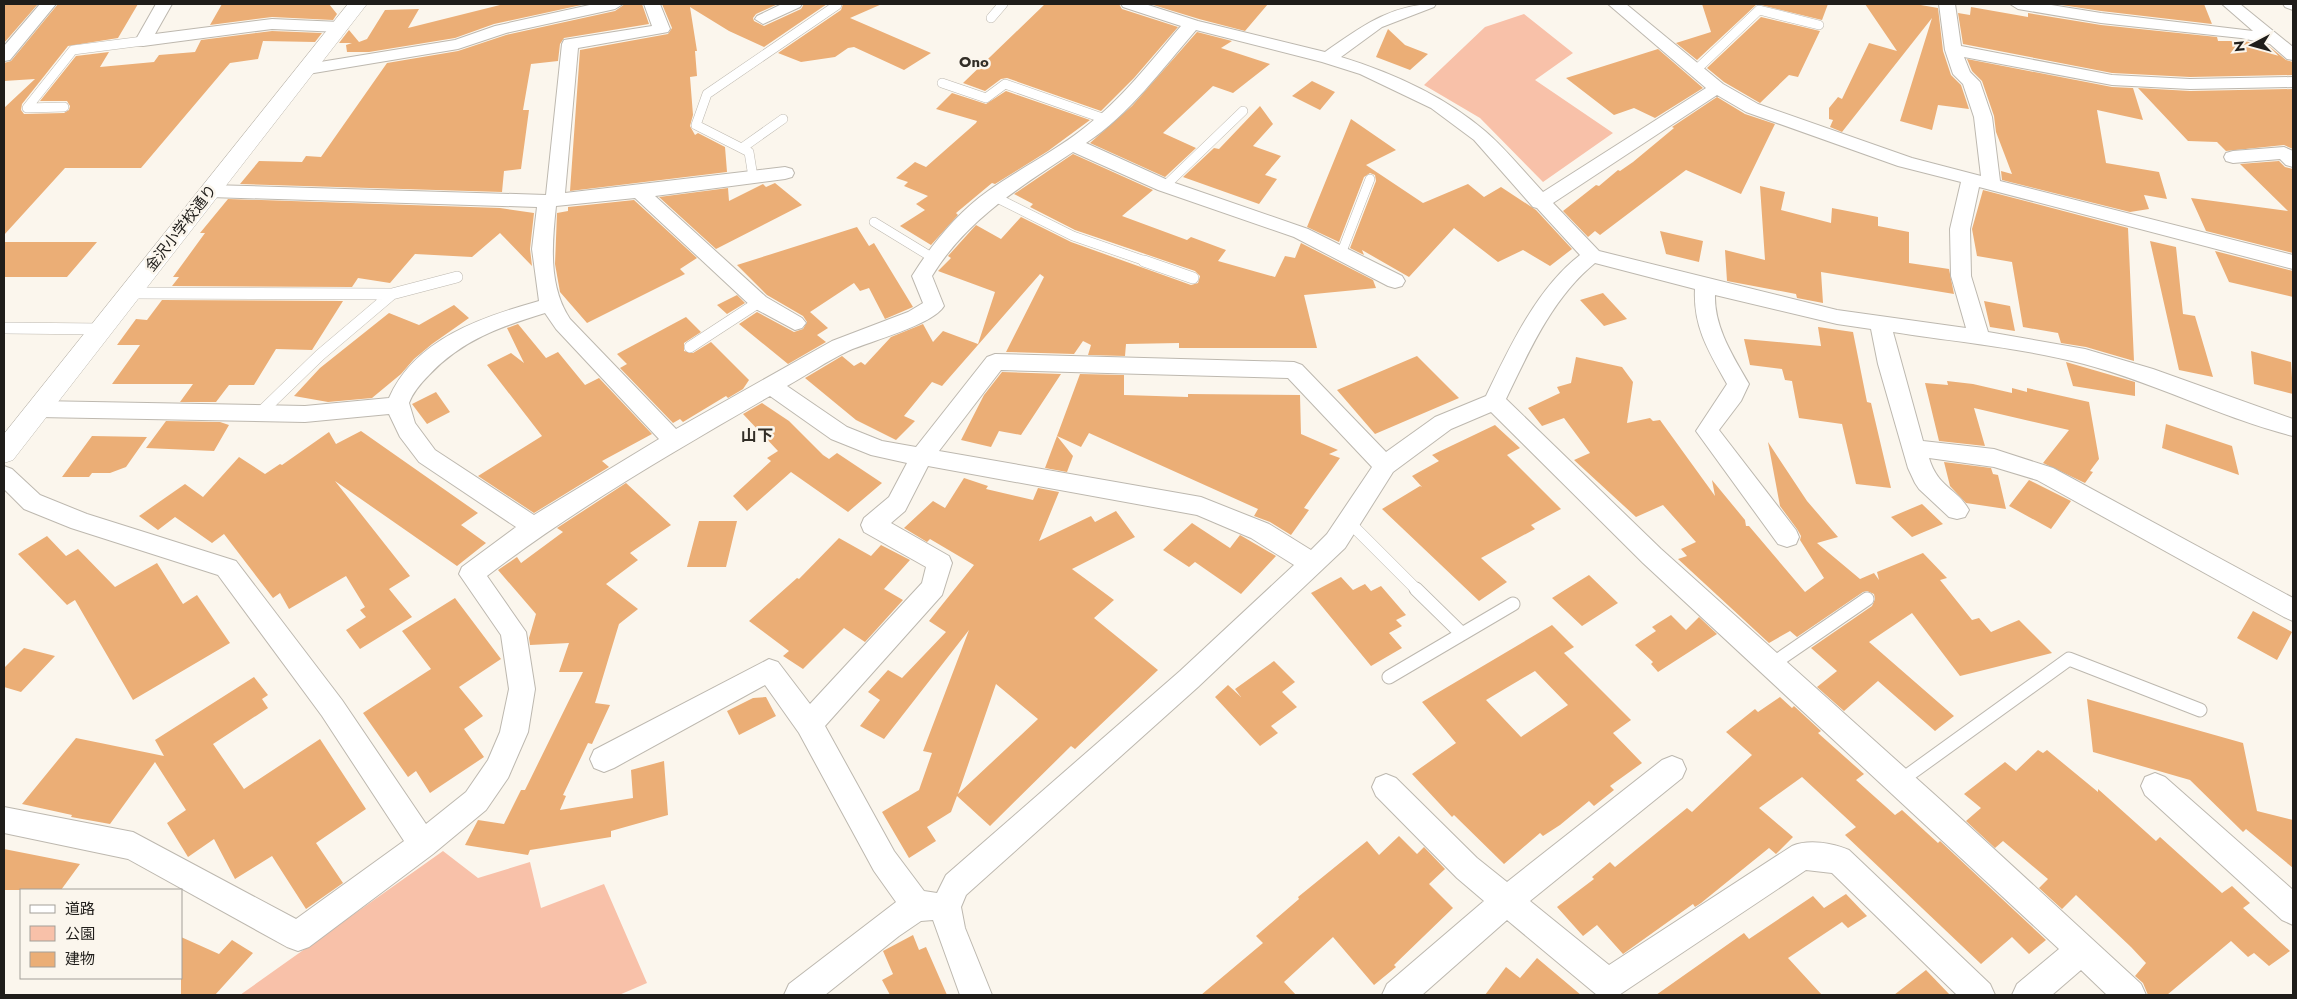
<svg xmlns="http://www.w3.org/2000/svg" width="2297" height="999" font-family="Jost,'Noto Sans JP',sans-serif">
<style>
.green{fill:#f8c1a9}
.building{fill:#ebae76;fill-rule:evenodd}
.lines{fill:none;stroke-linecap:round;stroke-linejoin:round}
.lane-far2-casing{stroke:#bdb8af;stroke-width:10}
.lane-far1-casing{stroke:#bdb8af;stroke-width:12}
.lane-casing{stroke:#bdb8af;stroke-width:15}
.street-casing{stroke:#bdb8af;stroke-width:2}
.secondary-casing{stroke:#bdb8af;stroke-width:1}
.lane-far2{stroke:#fff;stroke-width:9}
.lane-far1{stroke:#fff;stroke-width:11}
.lane{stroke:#fff;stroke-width:13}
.street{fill:#fff;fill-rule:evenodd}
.secondary{fill:#fff;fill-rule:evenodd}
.labels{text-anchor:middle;stroke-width:5;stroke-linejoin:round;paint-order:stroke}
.far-quarter-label{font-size:15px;font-weight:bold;fill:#322e27;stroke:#fbf6ed}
.street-label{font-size:15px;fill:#1f1d1a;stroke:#fbf6ed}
.neighbourhood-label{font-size:16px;font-weight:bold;fill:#322e27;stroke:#fbf6ed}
</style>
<rect width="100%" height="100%" fill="#fbf6ed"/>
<!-- green -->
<path class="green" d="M1524 14 1573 53 1535 80 1613 133 1543 182 1480 118 1424 85 1485 27Z
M443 851 478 878 530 862 541 908 604 884 647 983 619 995H240Z"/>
<!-- building -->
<path class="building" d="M4 4H38L4 43Z
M58 4H138L118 38 68 46 22 104 21 110 24 114 64 113 69 110 70 106 67 101H40L76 56 109 52 100 67 154 62 159 55 195 52 201 40 272 31 322 33 315 42 263 41 258 59 230 63 141 168H65L4 235V108L35 79 4 81V63L11 61Z
M222 4H329L337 14 333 20 272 17 210 25Z
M504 4H586L494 24 455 38 369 52H347L346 45 352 43H339L349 30 359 42 367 39 385 10 419 9 408 28Z
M625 4H642L649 24 564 38 560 44 558 61 531 64 523 110H529L521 169 504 171 502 192 240 184 259 161 302 162 306 156 321 157 387 63 458 51 506 35 615 11Z
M662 4H778L756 14 753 18 754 21 764 26 801 9 804 4H827L764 47 729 31 690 7 697 51H695L697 76 690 77 693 115 690 126 695 135 698 133 725 147 727 172 570 191 580 50 668 34 672 28Z
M843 4H882L850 18 931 53 904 70 854 47 848 48 835 57 801 62 778 53 841 10Z
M1045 4H1119L1122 9 1178 27 1134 78 1101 111 1007 78 1001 79 985 91 963 83Z
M1150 4H1268L1245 31 1199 19Z
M1702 4H1828L1822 20 1757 4 1697 60 1676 43 1711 32Z
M1865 4H1915L1938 8 1943 51 1951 75 1961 85 1969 109 1938 105 1932 130 1900 121 1932 18 1842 132 1830 127 1833 120 1829 119V108L1838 97 1842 99 1869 43 1897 51Z
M2055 4H2204L2212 24 2101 11Z
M1971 7 2028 17V13L2101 25 2217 37 2218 41H2244L2269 46 2286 60 2293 62V75L2190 77 2112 73 1963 44 1958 13 1970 15Z
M1761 17 1820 31 1798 77 1789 75 1760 103 1724 82 1707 68Z
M1388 29 1405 45 1428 54 1410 70 1376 57Z
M1197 32 1232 41 1221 48 1270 64 1233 93 1213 86 1163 133 1196 148 1165 177 1090 143 1132 106Z
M1658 49 1703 88 1655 118 1634 108 1614 115 1566 78Z
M1967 59 2112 87 2133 88 2143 120 2097 110 2106 163 2159 172 2167 199 2144 195 2149 209 2130 212 2002 180 2001 171 2012 174 1996 132 1994 116 1982 81 1972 71Z
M1312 81 1335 92 1320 110 1292 96Z
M2138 88 2190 91 2293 89V149L2284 145 2226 151 2217 142 2188 141Z
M1006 91 1090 120 1048 151 995 184 992 183 956 213 958 215 931 245 900 226 925 210 916 204 928 196 904 186 908 182 896 178 915 162 926 167 976 123 977 121 936 109 952 93 986 104Z
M1717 97 1745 114 1775 124 1741 194 1686 170 1600 235 1595 231 1588 237 1563 211 1596 185 1599 186 1618 170 1620 171 1633 162 1674 128 1672 127Z
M1260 106 1273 124 1253 146 1281 156 1265 175 1277 179 1259 204 1183 177 1214 148 1219 149Z
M1351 119 1396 150 1366 165 1423 203 1468 184 1484 197 1501 187 1536 210 1572 249 1550 266 1523 250 1498 262 1454 228 1409 277 1362 250 1364 255 1350 248 1376 181 1375 175 1370 173 1364 177 1339 242 1307 227Z
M1073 154 1153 190 1122 216 1187 240 1191 237 1226 250 1218 261 1275 277 1285 256 1295 258 1301 243 1373 280 1376 288 1304 295 1317 348H1179V343L1126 344 1125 356 1088 355 1091 345 1083 341 1074 354 1006 352 1044 277 1040 274 942 386 932 382 904 416 915 421 896 440 856 420 805 378 842 356 854 366 861 362 865 365 891 337 923 324 933 342 943 331 978 344 995 292 938 271 951 258 948 256 976 225 1001 239 1021 217 1071 242 1191 285 1198 283 1200 276 1195 271 1075 230 1030 207 1033 204 1014 194Z
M2279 161 2285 167 2293 169V253L2206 231 2191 198 2288 211 2240 164Z
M775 183 802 205 716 249 659 197 728 188 729 201 763 184 766 187Z
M1760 186 1785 192 1781 210 1831 223 1832 208 1878 217V226L1909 232V263L1949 269 1954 294 1821 272 1823 303 1797 298 1796 294 1727 281 1725 250 1765 260Z
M1983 190 2128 228 2134 361 2086 347 2061 343 2058 333 2023 327 2012 262 1977 256 1972 229Z
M228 199 500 208 534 213 530 249 532 266 500 233 472 257 415 254 390 283 358 278 352 287 172 286 179 277H173L205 233H200Z
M634 200 697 258 680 269 685 274 587 323 560 292 555 264 557 213 568 211V207Z
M857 227 869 246 874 243 913 307 885 319 869 288 860 291 854 283 810 312 828 328 817 335 826 342 788 364 739 324 757 312 794 332 803 329 807 322 803 316 767 295 737 265Z
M1660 231 1703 241 1699 262 1666 254Z
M2150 241 2176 247 2183 314 2195 316 2213 377 2179 370Z
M4 242H97L67 277H4Z
M2215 251 2293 271V297L2229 282Z
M1603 293 1627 319 1604 326 1580 300Z
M737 295 745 303 727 314 717 305Z
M162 300 343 301 312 350 276 349 254 385H229L216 402H180L193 384H112L140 345H117L136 319 147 320Z
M1984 301 2010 306 2015 331 1990 327Z
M454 305 469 318 432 344 414 359 401 374 372 398 328 402 294 396 320 368 389 313 419 325Z
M686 317 701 332 684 343V351L693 353 711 342 749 380 743 389 728 398 726 396 683 422 680 419 673 423 620 368 627 364 617 354Z
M518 324 546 358 558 352 585 385 599 378 652 434 602 461 609 467 534 513 478 476 542 436 487 365 511 353 524 363 507 328Z
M1818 327 1853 332 1867 402 1871 403 1891 488 1856 484 1842 424 1799 418 1792 381 1785 380 1782 369 1750 365 1744 339 1821 346Z
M2251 351 2291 362 2293 394 2254 384Z
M1417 356 1459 398 1375 434 1337 390Z
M1576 357 1622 367 1633 382 1627 423 1650 418 1653 421 1660 420 1715 496 1712 480 1745 520 1746 526H1749L1805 592 1824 578 1800 540 1801 536 1797 529 1780 506 1768 442 1807 501 1838 537 1817 543 1860 579 1874 573 1879 580 1877 572 1923 553 1947 578 1940 580 1972 620 1979 618 1991 632 2019 620 2052 653 1960 676 1912 613 1869 642 1954 716 1935 731 1878 681 1844 711 1817 687 1837 671 1811 648 1872 606 1875 599 1874 594 1867 591 1863 592 1797 637 1790 631 1769 643 1678 559 1687 556 1681 549 1696 542 1663 505 1636 517 1574 460 1590 453 1564 418 1542 426 1528 408 1560 393 1557 387 1571 383Z
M2066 362 2135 382V396L2073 386Z
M1002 372 1061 374 1021 435 999 431 991 447 961 440 984 395Z
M1080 374 1124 375V395L1188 397V394L1300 395 1301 434 1338 450 1329 454 1340 458 1304 508 1309 510 1291 535 1270 522 1254 516 1258 509 1089 433 1081 447 1057 436Z
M1947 381 1973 384 2012 393V388L2027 392V388L2089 402 2099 459 2090 471 2093 472 2085 483 2043 463 2069 430 1974 408 1985 446 1939 441 1925 383 1948 385Z
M436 392 450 412 427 424 412 404Z
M762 403 789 421 823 455 829 459 837 453 882 483 848 512 791 472 747 511 733 496 771 461 767 458 778 451 743 414Z
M166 421 220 422 229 425 214 451 146 448Z
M2166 424 2232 446 2239 475 2162 448Z
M1495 425 1520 448 1507 455 1561 509 1531 525 1535 529 1481 558 1507 582 1479 601 1382 509 1420 486 1422 487 1412 476 1439 461 1432 455Z
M361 431 478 513 461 525 486 543 457 566 335 481 410 576 389 589 412 617 360 649 346 630 366 617 360 610 365 607 346 576 289 609 280 593 273 598 224 534 212 543 175 517 158 530 139 516 185 484 203 497 239 457 265 474 280 464 282 465 329 432 336 444Z
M92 436 147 437 126 467 110 473H92L89 477H62Z
M1057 436 1073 456 1067 472 1045 468Z
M1944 462 1991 468 1993 474 1998 475 2006 509 1966 503 1950 486Z
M964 478 988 486 986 489 1033 500 1038 488 1059 492 1039 541 1091 516 1095 522 1116 511 1135 537 1072 569 1114 600 1094 618 1158 670 1075 749 1071 746 990 826 957 796 951 812 927 827 936 841 909 858 882 812 919 790 932 753 923 751 969 630 884 739 860 726 880 700 868 692 888 670 902 678 946 632 929 621 974 565 930 539 927 542 904 528 933 501 945 508ZM996 684 1038 719 958 794Z
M2029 480 2071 501 2051 529 2009 506Z
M626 483 671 525 630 553 638 560 606 584 638 609 619 624 595 703 610 705 592 744 588 743 563 795 566 796 560 810 633 798 631 770 664 761 668 815 611 831V837L530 850 528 855 465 845 478 820 504 824 521 790H525L583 672H559L569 643 530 645 529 638 536 614 498 570 517 557 521 563 563 532 557 528Z
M1922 504 1943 524 1912 537 1891 517Z
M699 521H737L726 567H687Z
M1192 523 1230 548 1240 535 1276 556 1241 594 1195 562 1189 567 1163 550Z
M47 536 66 556 78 549 115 587 157 563 183 604 197 595 230 643 133 700 75 600 67 605 18 554Z
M839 538 871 556 881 545 910 560 884 589 903 600 865 642 844 628 803 669 783 656 789 651 749 621 797 578 799 579Z
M1589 575 1618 603 1582 626 1552 598Z
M1341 577 1353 590 1365 584 1371 591 1381 586 1406 615 1396 620 1402 626 1389 633 1402 648 1371 666 1311 593Z
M455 598 501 659 459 687 483 716 464 729 484 757 430 793 416 771 408 777 363 713 431 669 402 631Z
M2253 611 2292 632 2277 660 2237 638Z
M1671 615 1686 630 1699 617 1717 634 1658 672 1651 664 1653 662 1635 645 1656 631 1652 627Z
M1552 625 1574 647 1564 653 1631 720 1613 733 1642 763 1610 786 1614 790 1594 806 1589 801 1560 825 1543 836 1540 833 1504 864 1454 815 1452 817 1412 774 1456 743 1422 702ZM1535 671 1568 705 1521 737 1486 700Z
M24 648 55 656 21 692 4 687V668Z
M1274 661 1295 682 1282 692 1297 707 1271 726 1278 733 1260 746 1215 697 1228 685 1241 697 1235 689Z
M254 677 268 695 262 699 268 708 213 744 244 789 320 739 366 809 316 843 343 883 306 909 272 856 235 879 214 839 188 857 167 823 186 810 155 762 110 824 71 817 72 815 22 804 76 738 164 756 155 740Z
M766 697 776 716 739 735 727 711 753 698Z
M1780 697 1792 708 1794 706 1821 731 1818 733 1864 774 1856 780 1895 815 1902 810 1938 843 1940 841 2046 940 2029 954 2012 937 1981 964 1845 835 1856 827 1802 777 1759 808 1793 837 1776 854 1769 848 1701 903 1695 907 1693 904 1623 954 1597 925 1583 936 1557 907 1594 879 1592 877 1610 862 1615 867 1687 808 1692 812 1752 755 1726 732 1755 709 1758 712Z
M2087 699 2243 743 2257 811 2293 820V868L2246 829 2243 832 2190 780 2093 752Z
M2038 750 2043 753 2047 750 2098 792V789L2156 841 2160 837 2222 893 2232 886 2250 903 2243 908 2290 951 2269 966 2254 953 2248 957 2231 941 2167 995H2148L2143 983 2135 976 2146 963 2131 947 2076 895 2062 909 2039 888 2048 879 2003 841 1995 848 1966 821 1981 808 1964 794 2005 762 2016 771Z
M1399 836 1417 854 1424 847 1445 869 1429 884 1453 908 1394 965 1396 967 1374 985 1333 937 1284 982 1296 995H1201L1263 943 1256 936 1299 899 1298 897 1367 841 1379 855Z
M4 849 80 864 61 890H4Z
M1846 894 1867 916 1848 928 1842 922 1788 958 1822 995H1656L1744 933 1749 939 1813 896 1824 908Z
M913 935 919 950 926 947 947 995H890L882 980 893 974 883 951Z
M181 937 219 954 232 940 253 953 215 995H181Z
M1537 958 1581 995H1485L1506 967 1520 978Z
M1926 970 1950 995H1894Z"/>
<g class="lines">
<defs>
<path id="lane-far2" d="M991 18 1003 4
M1696 70 1759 10 1819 25
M942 83 986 98 1005 84 1105 119
M64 107 27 108 73 50 143 41
M742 148 783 119
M753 177 749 152 696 125 707 94 837 5 833 4
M1165 186 1243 111
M993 196 1073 236 1148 262
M874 222 933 258
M1341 254 1370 179"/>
<path id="lane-far1" d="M1144 261 1193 278
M130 293 392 294
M4 328 102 329
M690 347 759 302
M260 413 320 355 392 294 457 277
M1348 521 1417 590"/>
<path id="lane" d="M1416 589 1462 634
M1771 665 1867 599
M1389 677 1513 604
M1900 781 2069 659 2200 710"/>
<path id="street" d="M40 4H56L10 60 4 61V46Z
M156 4H172L155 34 272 19 340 22 346 24 348 27 346 30 340 32 272 29 143 46 137 45 135 41Z
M594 4H623L615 9 506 33 458 49 308 74 302 73 299 69 302 65 308 64 455 40 495 26Z
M644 4H660L670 29 668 32 578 48 565 193 785 167 792 169 794 173 792 177 785 179 655 196 766 297 802 318 806 323 802 328 795 330 752 307 635 198 556 206C552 244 548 286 570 319L676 429 832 341 908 312 923 303 912 276C932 244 957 213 988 191 1019 169 1054 152 1084 128 1121 100 1151 61 1181 26L1123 7 1121 4H1145L1198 21 1325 52C1361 27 1391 4 1436 4L1434 7 1382 27 1341 57C1393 73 1444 96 1485 131 1506 149 1524 172 1543 192L1706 88 1608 4H1626L1723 84 1758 104 1912 158 1981 176 1974 117 1963 84 1953 74 1945 50 1939 4H1955L1961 46 2112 75 2190 79 2293 77V87L2190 89 2112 85 1964 57 1970 72 1980 82 1992 117 2000 181 2293 255V269L1979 187 1970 229 1971 276 1988 332 2085 349 2153 369 2293 419V436C2222 418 2156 383 2084 364 2022 348 1957 342 1893 332L1923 441 1994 449 2053 468 2293 598V621L2284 617 2037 480 1994 467 1929 458C1938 488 1957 488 1969 510L1965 517 1957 519 1949 517 1919 489 1915 483 1908 468 1878 364 1871 329 1837 324 1715 295C1714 327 1733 356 1749 384L1741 401 1719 430 1796 530 1799 537 1796 544 1787 547 1778 544 1696 431 1727 384C1709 352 1693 327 1695 289L1595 263C1553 297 1529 351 1506 399L1661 549 1944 803 2141 984 2146 995H2107L2081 970 2052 995H2012L2017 984 2059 949 1643 563 1491 412 1451 429 1393 472 1345 548 1198 687 966 895 961 907 965 928 992 995H960L933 920 921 921 899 936 825 995H784L789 984 896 902 874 871 799 733 765 685 614 768 604 772 594 768 590 759 594 750 769 659 778 662 810 704 922 583 926 567 864 532 861 525 864 518 889 497 907 463 871 455 831 439 770 396C673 452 576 508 487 576L526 632 535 689 528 732 508 778 486 810 433 854 309 947 298 951 287 947 128 859 4 833V807L133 832 296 919 404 841 322 716 218 575 71 528 24 509 4 489V466L12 469 40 495 87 514 236 561 342 700 426 824 466 792 488 760 500 732 509 689 501 635 459 574 462 567 516 527 419 462 400 437 389 414 305 422 38 417 30 415 27 409 30 403 38 401 305 406 389 398C415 339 482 317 539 301L532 249 537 207 210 197 203 195 201 191 203 187 210 185 546 195 562 44 564 40 570 39 652 26ZM1196 30 1322 62 1360 74 1431 108 1474 140 1533 207 1537 208 1580 255C1537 288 1509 348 1486 396L1435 417 1386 452 1302 365 1294 362 995 354 987 357 916 447 882 441 847 427 787 386C807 375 827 361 848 351 870 341 933 325 944 306L932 276C966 220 1020 187 1073 152L1158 190 1294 237 1388 286 1395 288 1402 286 1405 281 1402 276 1308 229 1172 182 1086 143C1129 115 1162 69 1196 30ZM1717 95 1746 112 1898 166 1961 182 1950 229 1951 276 1966 328 1837 310 1599 251 1553 203ZM545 313 556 329 659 439 534 515 435 450 415 423 409 403C413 392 421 383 429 375 462 340 500 327 545 313ZM1001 370 1288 378 1372 467 1327 534 1311 550 1269 524 1201 497 939 451ZM928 466 1197 515 1251 538 1294 565 1180 671 946 875 937 893 924 891 894 851 825 726 942 595 952 563 949 556 891 523 905 511Z
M782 4H802L800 7 763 24 755 19 757 16Z
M2010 4H2045L2101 13 2253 31 2222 4H2240L2293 47V60L2287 59 2270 44 2241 38 2101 23 2018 9Z
M2283 4H2293V10L2285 7Z
M2284 147 2293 151V167L2286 165 2280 159 2233 163 2226 161 2224 157 2226 153 2233 151Z
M1672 756 1682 760 1686 769 1682 778 1530 901 1609 965 1792 846C1809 839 1832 843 1849 850L1990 984 1995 995H1957L1832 873 1806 870 1619 995H1597L1507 920 1422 995H1382L1387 984 1484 901 1457 878 1376 796 1372 787 1376 778 1386 774 1396 778 1477 858 1507 882 1662 760Z
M2155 773 2165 777 2293 890V925L2282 920 2145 795 2141 786 2145 777Z"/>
<path id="secondary" d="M348 4H367L13 460 4 463V434Z"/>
</defs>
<!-- lane-far2 casing -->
<use href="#lane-far2" class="lane-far2-casing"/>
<!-- lane-far1 casing -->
<use href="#lane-far1" class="lane-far1-casing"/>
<!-- lane casing -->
<use href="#lane" class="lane-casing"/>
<!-- street casing -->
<use href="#street" class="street-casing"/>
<!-- secondary casing -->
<use href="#secondary" class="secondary-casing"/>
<!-- lane-far2 -->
<use href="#lane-far2" class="lane-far2"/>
<!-- lane-far1 -->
<use href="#lane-far1" class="lane-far1"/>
<!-- lane -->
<use href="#lane" class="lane"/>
<!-- street -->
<use href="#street" class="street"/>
<!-- secondary -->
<use href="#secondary" class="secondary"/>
</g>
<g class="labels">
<!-- far-quarter labels -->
<g class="far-quarter-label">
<text x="974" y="67">Ono</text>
</g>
<!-- street labels -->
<g class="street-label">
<text transform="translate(181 228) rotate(-52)" y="5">金沢小学校通り</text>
</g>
<!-- neighbourhood labels -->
<g class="neighbourhood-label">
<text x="757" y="441">山下</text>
</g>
</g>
<!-- border -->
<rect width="2297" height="999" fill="none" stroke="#1f1d1a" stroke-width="10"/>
<!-- legend -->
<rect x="20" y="889" width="162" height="90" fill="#fbf6ed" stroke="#a39f99"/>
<rect x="30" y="905" width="25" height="8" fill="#ffffff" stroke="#a39f99"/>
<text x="65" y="914" font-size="15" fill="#1f1d1a">道路</text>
<rect x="30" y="926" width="25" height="15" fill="#f8c1a9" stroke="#a39f99"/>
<text x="65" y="939" font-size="15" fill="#1f1d1a">公園</text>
<rect x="30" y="952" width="25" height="15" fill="#ebae76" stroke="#a39f99"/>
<text x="65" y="964" font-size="15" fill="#1f1d1a">建物</text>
<!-- north arrow -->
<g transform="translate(2252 45) rotate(264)" stroke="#fbf6ed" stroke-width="4" paint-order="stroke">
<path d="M0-4L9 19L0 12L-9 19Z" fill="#1f1d1a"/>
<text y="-8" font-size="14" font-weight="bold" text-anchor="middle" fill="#1f1d1a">N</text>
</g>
</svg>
